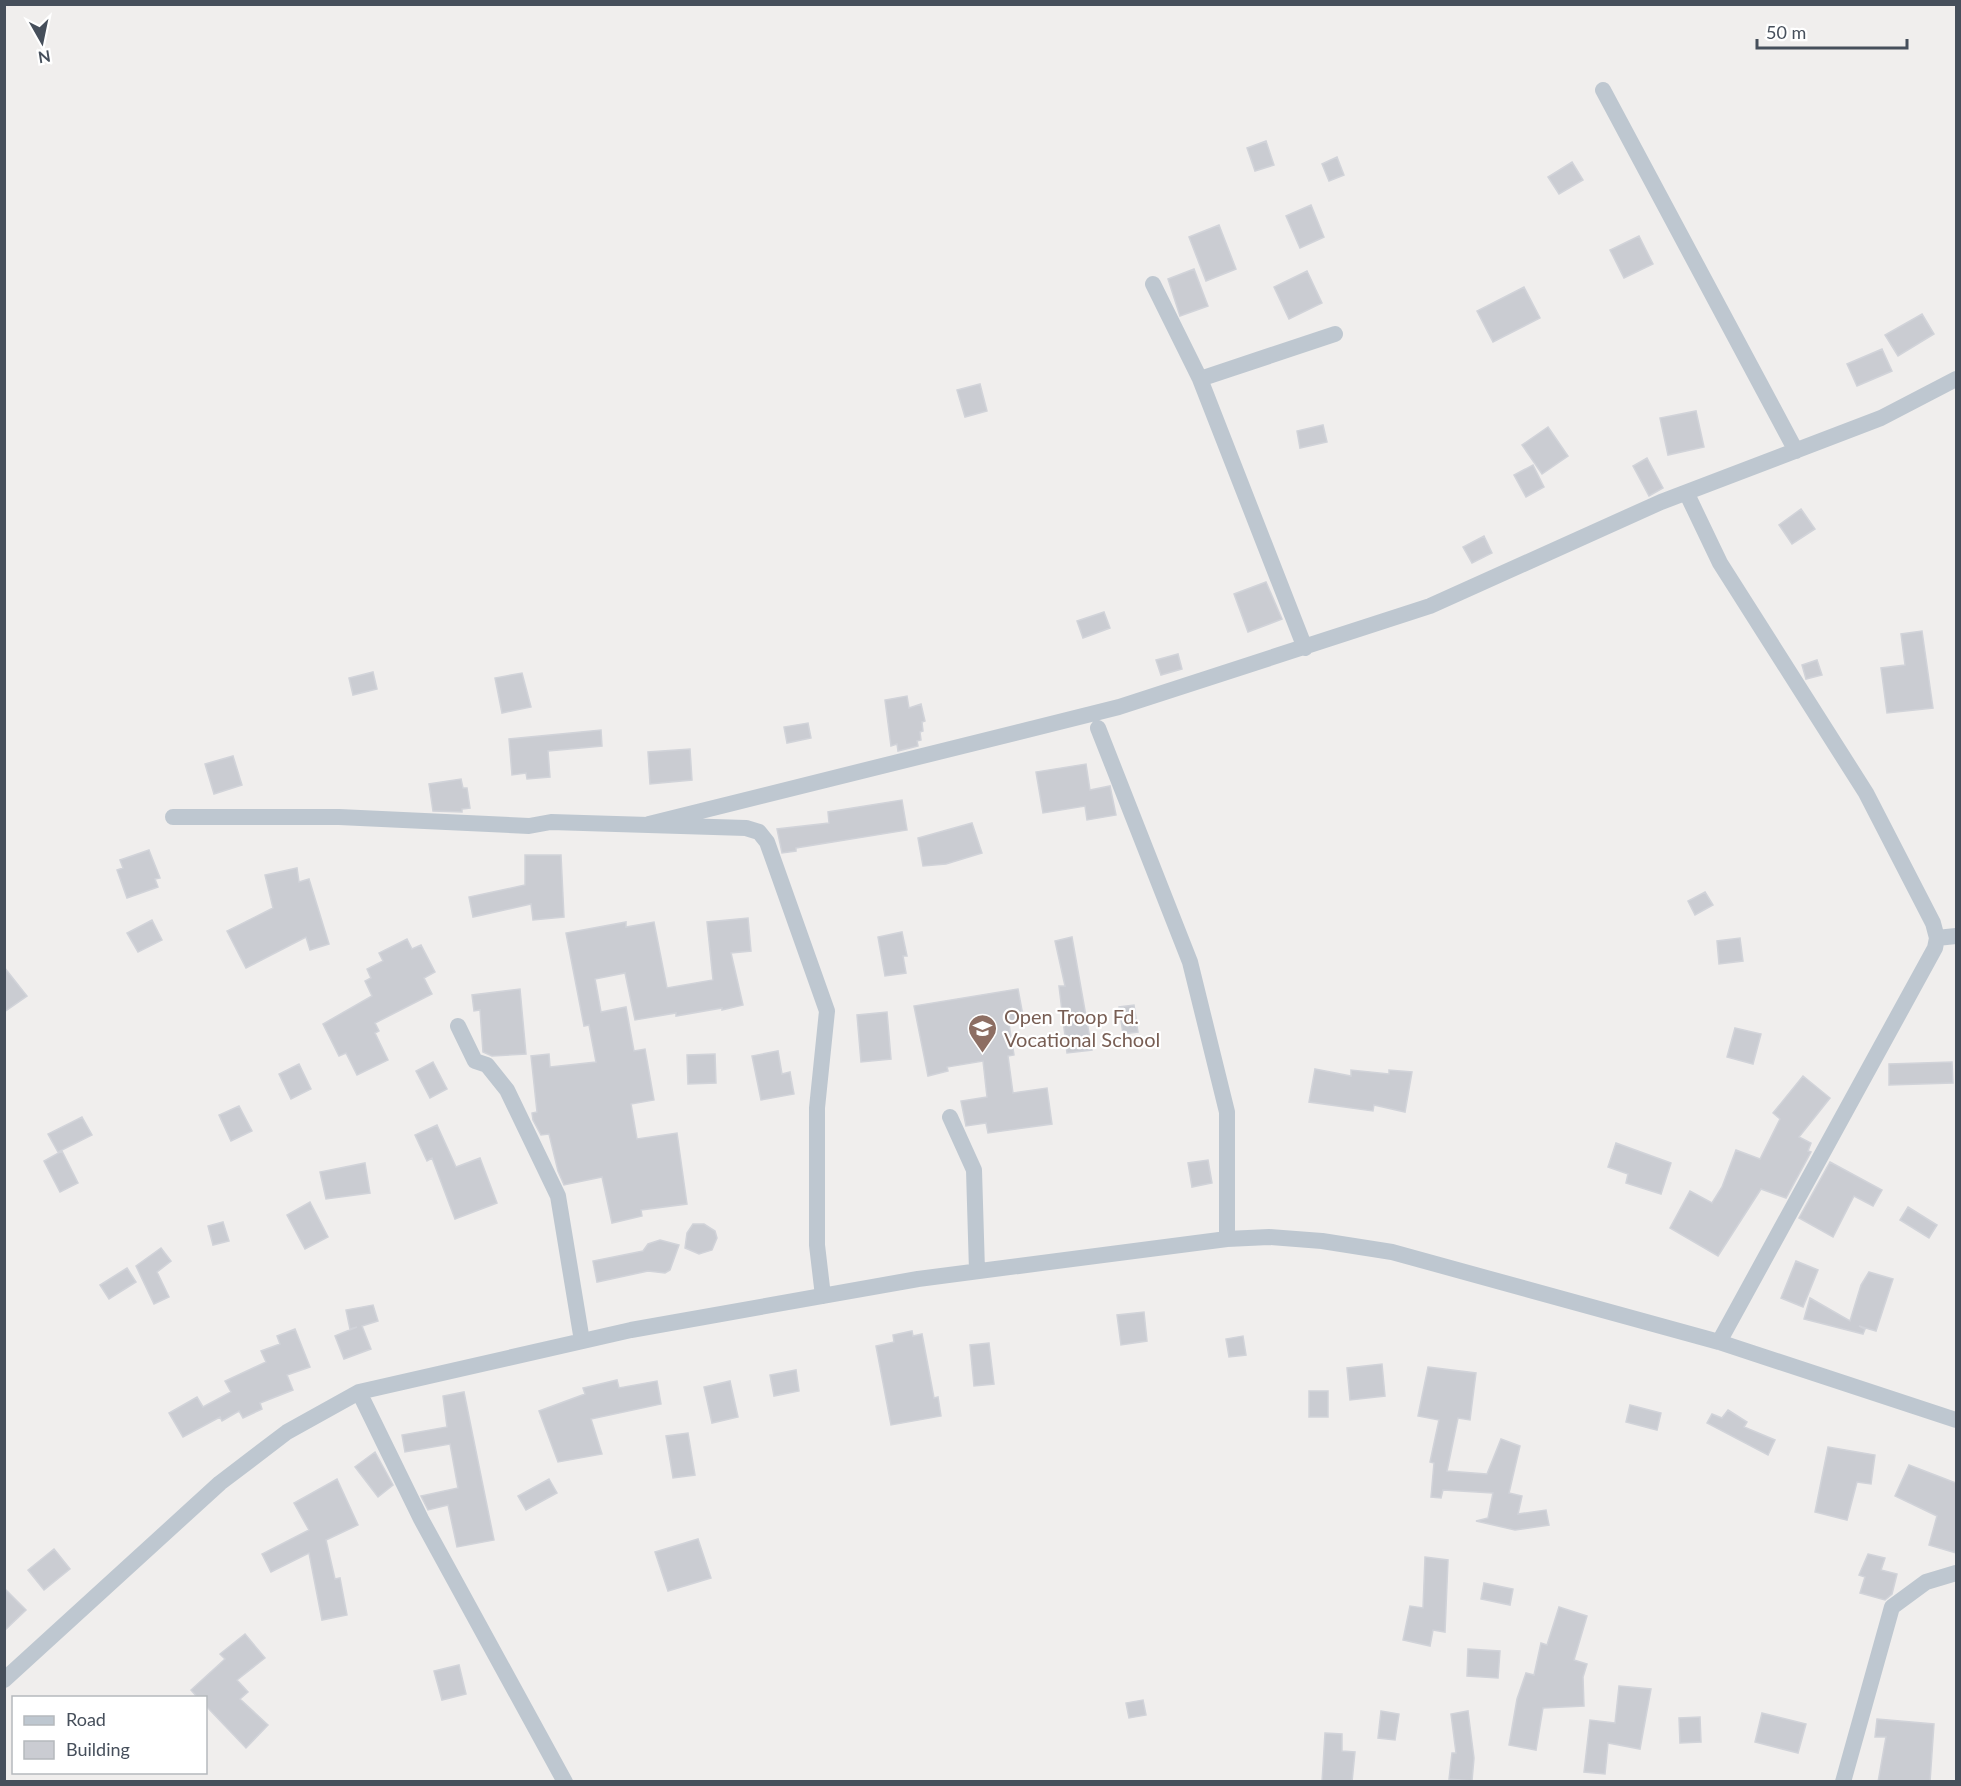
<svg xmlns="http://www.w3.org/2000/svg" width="1961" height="1786" font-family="Lato,sans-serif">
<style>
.building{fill:#caccd2;stroke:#d1d3d9;stroke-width:1.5}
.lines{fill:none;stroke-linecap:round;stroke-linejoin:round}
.street{stroke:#bec7d0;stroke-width:16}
.labels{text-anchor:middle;stroke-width:4.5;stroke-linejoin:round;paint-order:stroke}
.education-label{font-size:20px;fill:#785e54;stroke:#fff;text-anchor:start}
</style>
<rect width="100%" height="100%" fill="#f0eeed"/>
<!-- building -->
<path class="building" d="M1266 141 1274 165 1255 171 1247 148Z
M1337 157 1344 175 1329 181 1322 164Z
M1572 162 1583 180 1559 194 1548 177Z
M1311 205 1324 237 1300 248 1286 216Z
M1219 225 1236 269 1206 281 1189 237Z
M1639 236 1653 264 1624 278 1610 250Z
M1194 269 1208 306 1180 316 1168 279Z
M1307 271 1322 303 1289 319 1274 287Z
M1524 287 1540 318 1493 342 1477 311Z
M1922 314 1934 334 1898 356 1885 335Z
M1882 349 1892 371 1857 386 1847 364Z
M980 384 987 411 965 417 957 390Z
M1696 411 1704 447 1668 455 1660 418Z
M1323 425 1327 442 1300 448 1297 431Z
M1548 427 1568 456 1542 474 1522 445Z
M1647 458 1663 488 1649 496 1633 466Z
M1533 465 1544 487 1526 497 1514 475Z
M1801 509 1815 529 1792 544 1779 525Z
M1484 536 1492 553 1472 563 1463 547Z
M1266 582 1282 619 1248 632 1234 594Z
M1104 612 1110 628 1083 638 1077 621Z
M1922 631 1933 708 1887 713 1881 668 1905 665 1901 634Z
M1178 654 1182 669 1161 675 1156 660Z
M1817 660 1822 675 1806 679 1802 665Z
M373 672 377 689 353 695 349 678Z
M522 673 531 707 502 713 495 678Z
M907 696 909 708 921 704 925 721 922 722 923 731 920 732 921 740 917 741 918 746 898 751 897 744 891 746 885 700Z
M808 723 811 738 787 743 784 727Z
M601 730 602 746 548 751 550 777 527 779 526 773 512 775 509 739Z
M690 749 692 780 650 784 648 752Z
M233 756 242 785 214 794 205 764Z
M1086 764 1090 790 1110 786 1116 815 1087 820 1085 806 1043 813 1036 772Z
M461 779 463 788H467L470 808 462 809V812L433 811 429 784Z
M902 800 907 830 796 848V851L782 853 777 829 829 823 828 812Z
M972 823 982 853 946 864 923 866 918 838Z
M149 850 160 878 155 879 158 887 127 898 117 870 123 868 120 860Z
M525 855H561L564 917 533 920 531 904 473 917 469 897 525 885Z
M297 868 299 882 309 879 329 944 310 950 306 937 246 968 227 931 273 908 265 875Z
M1705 892 1713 905 1695 915 1688 901Z
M748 918 751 951 731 953 743 1005 722 1010V1008L676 1016V1013L635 1020 625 973 595 979 601 1012 626 1007 634 1051 645 1049 654 1100 631 1104 637 1139 677 1133 687 1204 641 1210 642 1216 612 1223 602 1177 564 1185 558 1171 549 1134 541 1135 533 1120 532 1113 537 1112 531 1056 549 1054 550 1067 596 1062 589 1025 584 1026 566 933 626 922V927L654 922 667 988 713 980 707 922Z
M152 920 162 940 138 952 127 933Z
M902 932 907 956H903L906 973 885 976 878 937Z
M1072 937 1092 1050 1067 1053 1059 986H1065L1055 941Z
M1740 938 1743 961 1719 964 1717 941Z
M407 939 412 949 421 945 435 972 424 978 432 994 375 1023 379 1031 375 1033 388 1060 357 1075 346 1053 339 1056 323 1024 372 996 365 981 371 978 367 969 383 961 379 953Z
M4 967 27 996 4 1012Z
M520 989 526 1054 492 1056 483 1052 480 1010 474 1011 472 995Z
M1018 989 1024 1021 1009 1024 1014 1055 1008 1056 1013 1093 1047 1088 1052 1124 988 1133 986 1123 966 1126 961 1101 987 1097 983 1061 947 1067 948 1071 928 1076 914 1006Z
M1134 1005 1138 1032 1123 1034 1119 1007Z
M887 1012 891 1059 861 1062 857 1015Z
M1735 1028 1761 1034 1753 1064 1727 1057Z
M778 1051 782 1074 790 1072 794 1094 761 1100 752 1056Z
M715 1054 716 1083 688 1084 687 1055Z
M433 1062 447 1089 430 1098 416 1071Z
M1952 1062 1953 1083 1889 1085V1064Z
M299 1064 311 1089 291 1099 279 1074Z
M1315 1069 1351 1076V1070L1389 1074V1070L1412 1072 1405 1112 1374 1105 1373 1111 1309 1102Z
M1803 1076 1830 1098 1799 1137 1811 1143 1808 1151 1811 1152 1786 1198 1761 1189 1718 1256 1670 1228 1690 1191 1712 1203 1722 1187 1736 1150 1760 1159 1780 1119 1773 1113Z
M239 1106 252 1131 231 1141 219 1115Z
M82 1117 92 1135 58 1152 48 1134Z
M437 1125 456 1167 480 1158 497 1203 455 1219 432 1158 427 1161 415 1135Z
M1616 1143 1671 1163 1661 1194 1626 1183 1628 1174 1608 1167Z
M62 1151 78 1183 60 1192 44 1161Z
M1208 1160 1212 1183 1192 1187 1188 1163Z
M1830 1162 1882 1190 1873 1206 1854 1196 1833 1237 1799 1218Z
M365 1163 370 1193 326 1199 320 1172Z
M310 1202 328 1237 305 1249 287 1215Z
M1908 1207 1937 1225 1929 1238 1900 1220Z
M223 1222 229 1241 213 1245 208 1226Z
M693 1224H704L715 1231 717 1238 712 1250 699 1254 685 1248 687 1233Z
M660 1240 679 1245 670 1270 665 1273 648 1271 597 1282 593 1261 643 1251 648 1244Z
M161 1248 171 1261 157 1272 169 1297 154 1304 136 1266Z
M1796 1261 1818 1270 1803 1307 1781 1298Z
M127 1268 136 1282 109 1299 100 1285Z
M1869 1272 1893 1279 1876 1331 1859 1326 1865 1329 1863 1334 1804 1319 1810 1298 1850 1321 1861 1285Z
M373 1305 378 1321 362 1326 371 1349 344 1359 335 1336 357 1327 350 1329 346 1310Z
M1144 1312 1147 1341 1121 1345 1117 1315Z
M295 1329 310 1367 287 1375 293 1390 260 1403 262 1409 243 1418 239 1411 222 1421 220 1417 183 1437 169 1413 197 1397 203 1407 231 1392 225 1381 266 1362 261 1351 280 1344 277 1336Z
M912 1331 913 1336 922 1334 934 1398 938 1397 941 1416 891 1425 876 1346 894 1342 893 1335Z
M1243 1336 1246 1355 1229 1357 1226 1339Z
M989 1343 994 1384 974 1386 970 1345Z
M1382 1364 1385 1396 1350 1400 1347 1368Z
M1428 1367 1476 1373 1470 1420 1458 1418 1447 1471 1487 1474 1501 1439 1520 1446 1509 1493 1522 1496 1518 1514 1546 1510 1549 1525 1515 1530 1476 1521 1488 1518 1493 1493 1443 1490 1441 1498 1431 1497 1434 1463 1430 1462 1439 1420 1418 1416Z
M796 1370 799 1391 774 1396 770 1375Z
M617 1380 619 1388 657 1381 661 1404 591 1419 602 1454 558 1462 539 1411 585 1394 583 1388Z
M730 1381 738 1417 712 1423 704 1387Z
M1309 1391H1328V1417H1309Z
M464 1392 494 1540 457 1547 448 1505 428 1510 421 1496 458 1488 450 1444 405 1452 402 1435 447 1427 443 1396Z
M1630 1405 1661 1413 1657 1430 1626 1422Z
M1728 1410 1747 1422 1744 1427 1775 1440 1768 1455 1707 1423 1712 1414 1722 1418Z
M688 1433 695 1475 673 1478 666 1436Z
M1828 1447 1875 1455 1871 1484 1857 1482 1847 1520 1815 1512Z
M375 1452 393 1485 378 1497 355 1467Z
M1909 1465 1956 1483V1553L1929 1545 1937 1516 1895 1496Z
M337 1479 358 1525 326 1540 335 1579 340 1578 347 1615 322 1620 309 1553 271 1572 262 1554 309 1530 294 1503Z
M549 1479 557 1493 526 1510 518 1496Z
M698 1539 711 1578 668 1591 655 1552Z
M54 1549 70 1569 44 1590 28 1570Z
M1868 1554 1885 1558 1881 1570 1897 1574 1892 1594 1885 1600 1860 1593 1865 1577 1859 1575Z
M1425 1557 1448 1560 1445 1632 1433 1630 1430 1646 1403 1640 1410 1606 1423 1608Z
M1484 1583 1513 1589 1510 1605 1481 1599Z
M4 1588 26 1610 4 1631Z
M1559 1607 1587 1616 1574 1660 1587 1664 1583 1677 1584 1706 1543 1708 1536 1750 1509 1745 1517 1699 1526 1673 1534 1675 1541 1643 1547 1645Z
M245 1634 265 1658 237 1680 248 1692 240 1699 268 1725 246 1748 206 1706V1698H198L191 1690 225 1659 220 1654Z
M1468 1649 1500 1651 1498 1678 1467 1676Z
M459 1665 466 1694 442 1700 434 1671Z
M1619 1686 1651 1689 1640 1749 1608 1743 1605 1774 1584 1772 1590 1720 1615 1723Z
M1143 1700 1146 1715 1129 1718 1126 1703Z
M1381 1711 1399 1714 1395 1740 1378 1738Z
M1468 1711 1474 1758 1472 1781 1449 1779 1452 1753H1456L1451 1714Z
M1762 1713 1806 1724 1798 1753 1755 1742Z
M1700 1717 1701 1742 1680 1743 1679 1718Z
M1877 1719 1934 1724 1930 1782H1878L1886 1737H1875Z
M1325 1733 1342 1734V1751L1355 1752 1352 1782H1322Z"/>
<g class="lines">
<!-- street -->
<path class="street" d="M1603 90 1796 451
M1153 284 1200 379
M1687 494 1720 563 1866 793 1933 923 1937 938 1935 948 1719 1342
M1305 648 1200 379 1335 334
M1098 728 1190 962 1227 1112V1239
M173 817H339L529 826 551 822 746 828 759 832 767 842 827 1011 817 1108V1245L823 1296
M649 824 1119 707 1430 606 1661 502 1881 418 1956 379
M1937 938 1956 936
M458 1026 475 1061 487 1065 507 1090 558 1196 582 1341
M950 1117 974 1170 977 1271
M359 1392 421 1519 565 1782
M4 1680 220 1483 287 1432 359 1392 631 1330 918 1279 1227 1239 1269 1237 1322 1241 1392 1252 1719 1342 1956 1420
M1843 1782 1892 1607 1926 1582 1956 1573"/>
</g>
<!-- icons -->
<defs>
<symbol id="school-pin" viewBox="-11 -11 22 30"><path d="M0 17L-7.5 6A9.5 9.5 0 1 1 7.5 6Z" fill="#8d6e63" stroke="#fff"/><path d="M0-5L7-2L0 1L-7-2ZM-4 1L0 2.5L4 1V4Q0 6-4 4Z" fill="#fff"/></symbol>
</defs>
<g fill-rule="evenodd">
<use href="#school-pin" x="966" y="1012" width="33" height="45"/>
</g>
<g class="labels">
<!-- education labels -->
<g class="education-label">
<text x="1004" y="1024">Open Troop Fd.<tspan x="1004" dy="23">Vocational School</tspan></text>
</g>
</g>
<!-- border -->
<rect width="1961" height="1786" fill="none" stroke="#464f5b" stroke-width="12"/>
<!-- legend -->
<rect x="12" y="1696" width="195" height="78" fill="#ffffff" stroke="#b5b9bd" stroke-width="1.5"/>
<rect x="24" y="1716" width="30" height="9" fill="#bec7d0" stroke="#b5b9bd" stroke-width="1.5"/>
<text x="66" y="1726" font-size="18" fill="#464f5b">Road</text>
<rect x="24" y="1741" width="30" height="18" fill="#caccd2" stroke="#b5b9bd" stroke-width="1.5"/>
<text x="66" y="1756" font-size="18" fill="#464f5b">Building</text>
<!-- north arrow -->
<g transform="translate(42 42) rotate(171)" stroke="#ffffff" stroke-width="4.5" paint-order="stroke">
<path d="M0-4.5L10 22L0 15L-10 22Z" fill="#464f5b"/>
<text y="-9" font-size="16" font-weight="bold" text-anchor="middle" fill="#464f5b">N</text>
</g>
<!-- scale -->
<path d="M1757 39v9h150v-9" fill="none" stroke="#464f5b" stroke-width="3"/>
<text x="1766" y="39" font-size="18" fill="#464f5b" stroke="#ffffff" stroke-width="4.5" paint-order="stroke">50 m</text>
</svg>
